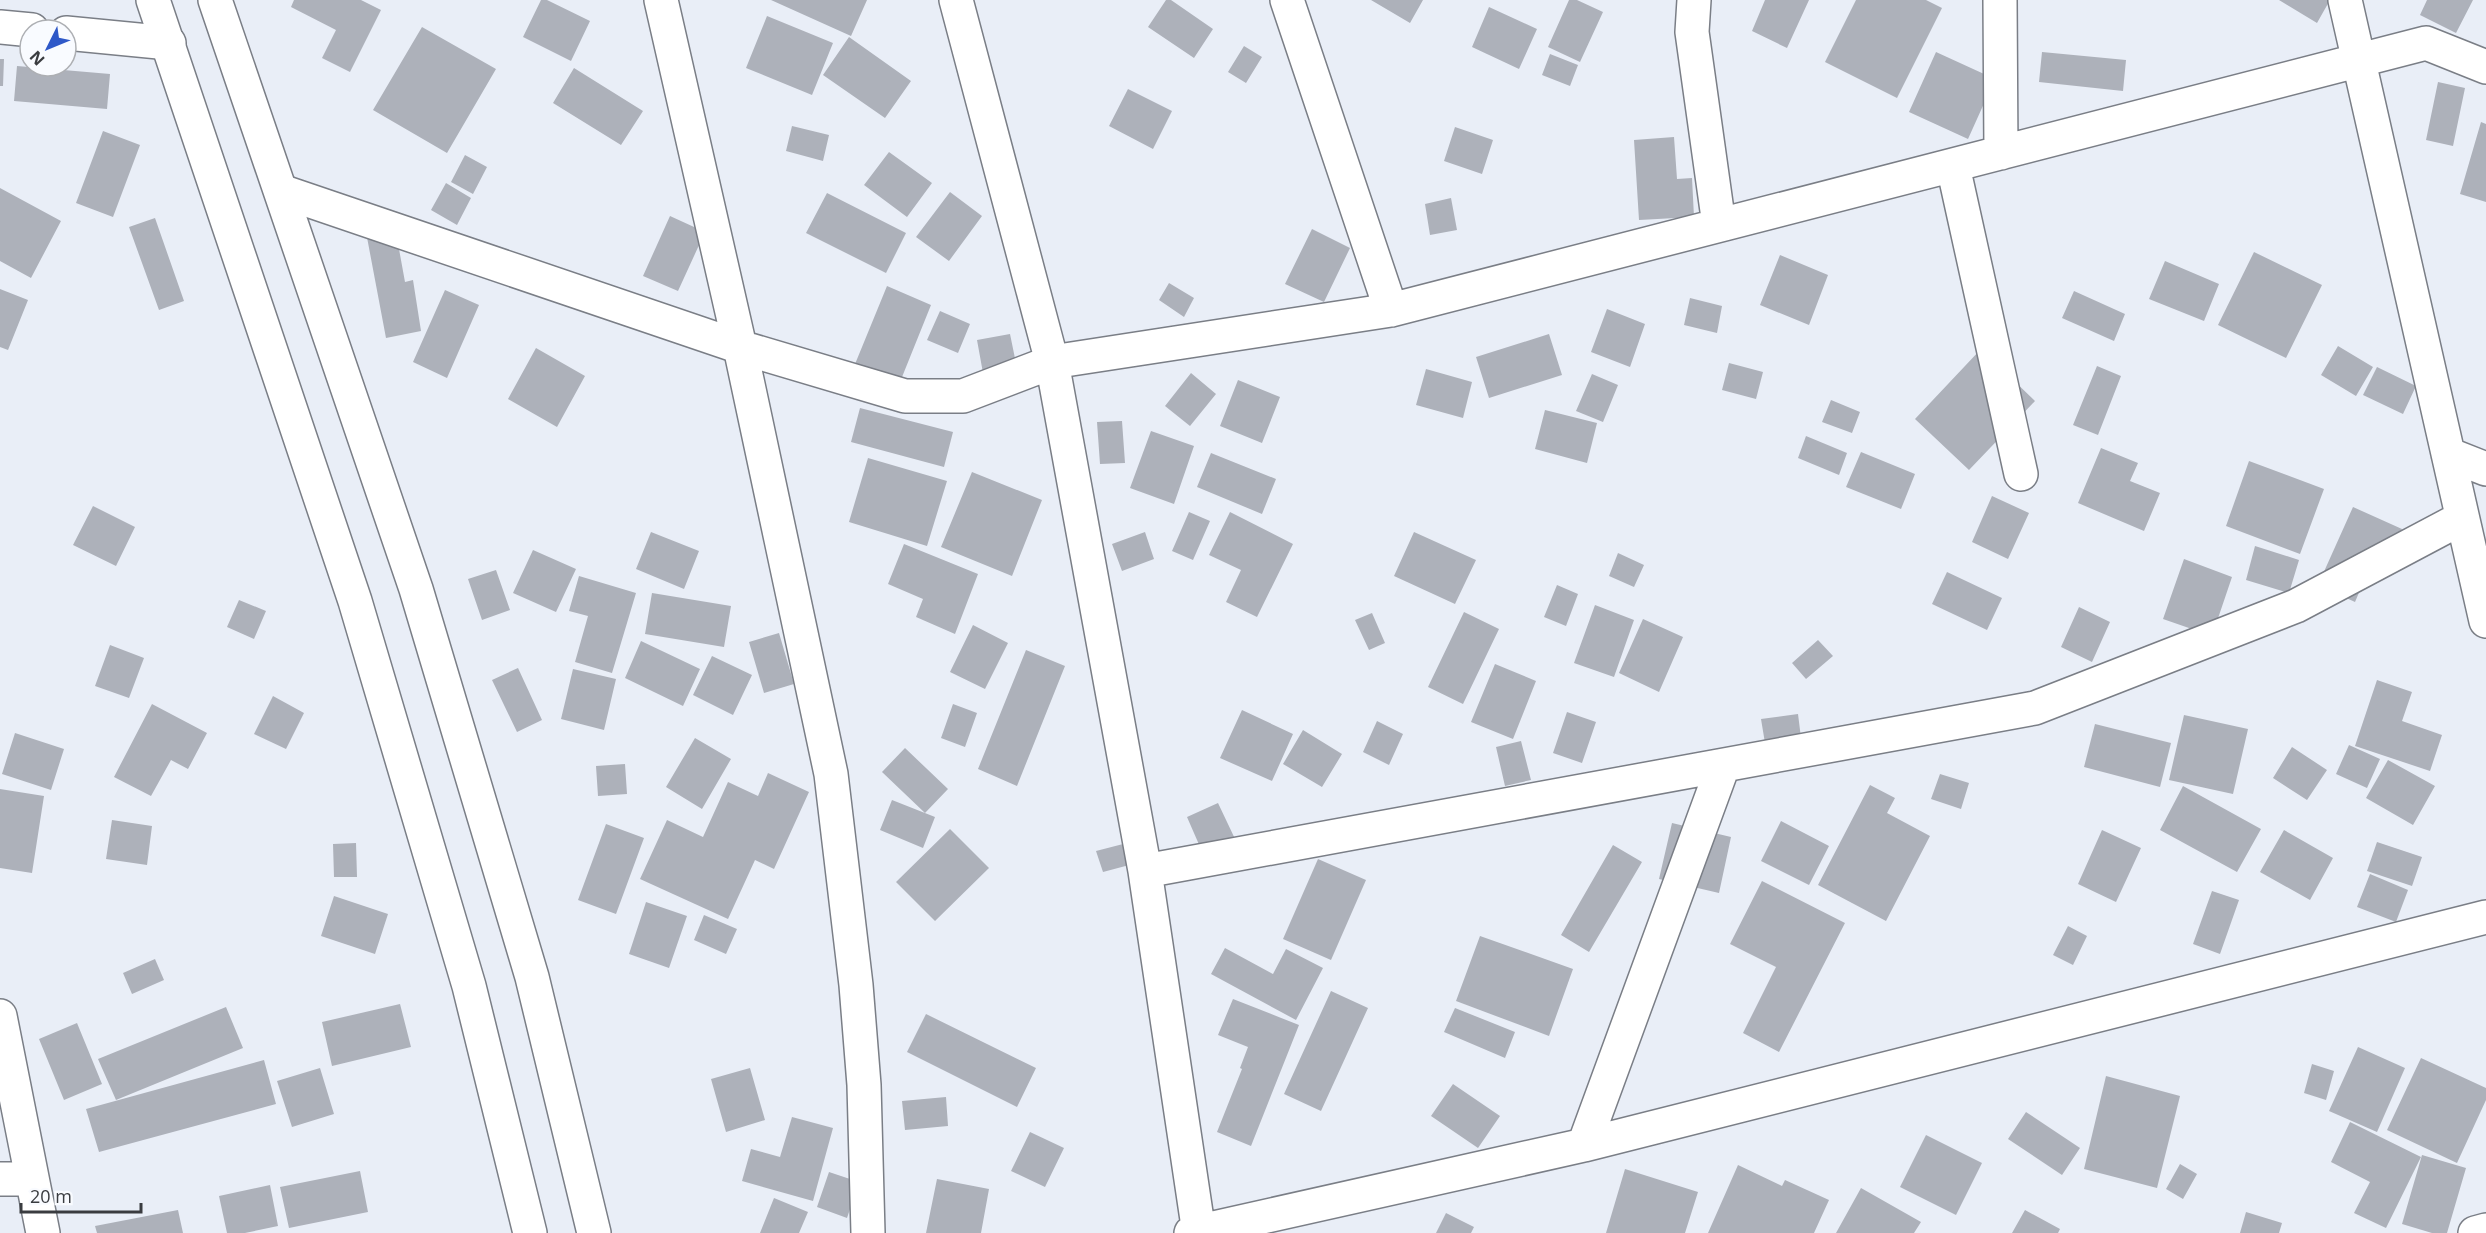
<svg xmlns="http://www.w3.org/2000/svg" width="2486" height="1233" font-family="'Open Sans',sans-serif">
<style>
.building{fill:#adb1ba}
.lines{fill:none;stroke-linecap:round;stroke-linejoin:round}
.street-casing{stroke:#7a7e86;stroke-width:36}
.secondary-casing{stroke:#7a7e86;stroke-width:36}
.street{stroke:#fff;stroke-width:33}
.secondary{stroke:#fff;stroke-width:33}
</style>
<rect width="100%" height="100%" fill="#e9eef7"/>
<!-- building -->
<path class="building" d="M294 0H361L381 10 350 72 322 58 336 30 291 7Z
M541 0H547L590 21 571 61 523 37Z
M771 0H867L851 36Z
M1166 0H1171L1213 29 1194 58 1148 27Z
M1371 0H1423L1410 23Z
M1569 0H1577L1603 12 1580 62 1548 47Z
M1765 0H1809L1787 48 1752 31Z
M1856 0H1926L1942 8 1897 98 1825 62Z
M2279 0H2330L2317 23Z
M2427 0H2473L2456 33 2420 15Z
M1489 7 1537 29 1519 69 1472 47Z
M767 16 833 43 812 95 746 68Z
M422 27 496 69 447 153 373 110Z
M849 37 911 81 885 118 823 75Z
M1244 46 1262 57 1246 83 1228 72Z
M1936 52 1995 79 1968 139 1909 112Z
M2042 52 2126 60 2123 91 2039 82Z
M1550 54 1578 65 1570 86 1542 75Z
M0 59H4L3 86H0Z
M17 66 110 74 107 109 14 101Z
M574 68 643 111 621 145 553 103Z
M2438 82 2465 88 2453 146 2426 140Z
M1128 89 1172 111 1153 149 1109 126Z
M2481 122 2486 124V202L2460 194Z
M792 126 829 135 823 161 786 151Z
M1455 127 1493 140 1482 174 1444 161Z
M103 131 140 145 113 217 76 203Z
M1674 137 1677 179 1692 178 1694 217 1639 220 1634 140Z
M889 152 932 183 907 217 864 185Z
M465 155 487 167 473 194 451 182Z
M446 183 471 198 457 225 431 210Z
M0 188 61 221 31 278 0 261Z
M950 192 982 216 949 261 916 237Z
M827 193 906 233 886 273 806 233Z
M1451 198 1457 230 1430 235 1425 204Z
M670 216 705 232 678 291 643 276Z
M155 218 184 301 159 310 129 227Z
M395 227 405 282 413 280 421 331 386 338 366 232Z
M1312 229 1350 248 1324 302 1285 284Z
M2254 252 2322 285 2286 358 2218 325Z
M1780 255 1828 275 1809 325 1760 305Z
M2165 261 2219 284 2204 321 2149 299Z
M1169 283 1194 298 1184 317 1159 300Z
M887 286 931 305 898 387 853 369Z
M0 289 28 300 8 350 0 347Z
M445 290 479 305 447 378 413 362Z
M2074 291 2125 314 2114 341 2062 318Z
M1690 298 1722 306 1717 333 1684 325Z
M1607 309 1645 324 1630 367 1591 352Z
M940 311 970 324 958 353 927 340Z
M1010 334 1019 378 985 384 977 340Z
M1549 334 1562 375 1489 398 1476 357Z
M2338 346 2373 367 2356 396 2321 375Z
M536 348 585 376 557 427 508 399Z
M1981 349 2035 401 1969 470 1915 419Z
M1729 363 1763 372 1756 399 1722 390Z
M2097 366 2121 376 2098 435 2073 425Z
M2377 367 2416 386 2403 414 2363 395Z
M1426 369 1472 382 1463 418 1416 405Z
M1191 373 1216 394 1190 426 1165 406Z
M1592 374 1618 385 1603 422 1576 411Z
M1238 380 1280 397 1262 443 1220 426Z
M1831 400 1860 412 1852 433 1822 422Z
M860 408 953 432 944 467 851 442Z
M1545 410 1597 423 1587 463 1535 449Z
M1122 421 1125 463 1100 464 1097 422Z
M1151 431 1194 446 1174 504 1130 488Z
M1806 436 1847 453 1839 475 1798 458Z
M2101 448 2138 463 2130 481 2160 493 2144 531 2078 503Z
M1861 452 1915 474 1901 509 1846 487Z
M1211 453 1276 479 1262 514 1197 487Z
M868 458 947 481 927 546 849 522Z
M2249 461 2324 489 2300 554 2226 526Z
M972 472 1042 500 1012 576 941 547Z
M1992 496 2029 513 2008 559 1972 542Z
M93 506 135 527 116 566 73 545Z
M2353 507 2402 529 2388 563 2374 557 2355 602 2318 585Z
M1189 512 1210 521 1193 560 1172 551Z
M1230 512 1293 544 1257 617 1226 602 1241 570 1209 555Z
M651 532 699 551 684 589 636 569Z
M1145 532 1154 559 1122 571 1112 544Z
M1414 532 1476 560 1455 604 1394 576Z
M904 544 978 574 955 634 916 617 923 599 888 584Z
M2255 546 2299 560 2289 593 2246 580Z
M533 550 576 569 556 612 513 593Z
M1618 553 1644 565 1634 587 1609 576Z
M2184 559 2232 577 2212 636 2163 619Z
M496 570 510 610 482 620 468 579Z
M1947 572 2002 598 1987 630 1932 604Z
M579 576 636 593 612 673 575 662 588 616 569 611Z
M1557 585 1578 594 1566 626 1544 617Z
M652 593 731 606 724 647 645 634Z
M239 600 266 611 254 639 227 627Z
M1595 605 1634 620 1614 677 1574 663Z
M2079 607 2110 622 2092 662 2061 647Z
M1464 612 1499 629 1463 704 1428 687Z
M1372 613 1385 643 1369 650 1355 620Z
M1643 619 1683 637 1659 692 1619 673Z
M973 625 1008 643 985 689 950 672Z
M779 633 794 684 764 693 749 642Z
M1818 640 1833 656 1806 679 1792 663Z
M641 641 700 669 683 706 625 678Z
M110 645 144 658 129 698 95 686Z
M1026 650 1065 666 1017 786 978 769Z
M712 656 752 675 733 715 693 695Z
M1495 664 1536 681 1513 739 1471 722Z
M518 668 542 720 517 732 492 680Z
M573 669 616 679 604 730 561 719Z
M2377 680 2412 692 2402 721 2442 735 2430 771 2355 746Z
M273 696 304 713 286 749 254 734Z
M152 704 207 733 188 769 171 760 151 796 114 777Z
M953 704 977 713 965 747 941 738Z
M1242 710 1293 734 1272 781 1220 758Z
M1567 712 1596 722 1582 763 1553 753Z
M1798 714 1801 738 1765 743 1761 719Z
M2184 715 2248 729 2233 794 2169 780Z
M1377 721 1403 734 1389 765 1363 752Z
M2095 724 2171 743 2160 787 2084 767Z
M1303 730 1342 754 1322 787 1283 764Z
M15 733 64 749 51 790 2 774Z
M695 738 731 759 702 809 666 787Z
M1521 741 1531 780 1505 786 1496 747Z
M2349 745 2380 759 2367 788 2336 774Z
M2292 747 2327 770 2307 800 2273 778Z
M905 748 948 789 925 813 882 772Z
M2388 760 2435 786 2413 825 2366 798Z
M625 764 627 794 598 796 596 766Z
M768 773 809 792 774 869 755 860 728 919 640 879 667 820 703 837 728 782 758 796Z
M1940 774 1969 783 1961 809 1931 799Z
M1870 785 1895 798 1887 813 1930 836 1886 921 1818 885Z
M2183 786 2261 829 2237 872 2160 830Z
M0 789 44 796 32 873 0 868Z
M892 800 935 817 923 848 880 830Z
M1218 803 1236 841 1204 856 1187 817Z
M112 820 152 826 147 865 106 859Z
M1781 821 1829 846 1809 885 1761 861Z
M1672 823 1731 837 1719 893 1659 879Z
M606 824 644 838 616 914 578 900Z
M950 829 989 868 935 921 896 882Z
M2102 830 2141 848 2116 902 2078 884Z
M2284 830 2333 858 2310 900 2260 872Z
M2377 842 2422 857 2412 886 2367 871Z
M356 843 357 877H334L333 844Z
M1127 843 1133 864 1103 872 1096 851Z
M1613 845 1642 862 1589 952 1561 935Z
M1318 859 1366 880 1331 960 1283 939Z
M2370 874 2408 890 2396 922 2357 907Z
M1762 881 1845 923 1779 1052 1743 1033 1776 967 1730 944Z
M2212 891 2239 900 2220 954 2193 944Z
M334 896 388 914 375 954 321 936Z
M646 902 687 916 669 968 629 954Z
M704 915 737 929 726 954 694 940Z
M2068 926 2087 936 2073 965 2053 955Z
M1480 936 1573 969 1549 1036 1456 1001Z
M1225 948 1273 974 1286 949 1323 968 1296 1020 1211 974Z
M155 959 164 980 132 994 123 973Z
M1331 991 1368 1008 1321 1111 1284 1094Z
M1233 999 1299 1025 1251 1146 1217 1132 1242 1069 1240 1068 1248 1047 1218 1035Z
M400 1004 411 1047 332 1066 322 1022Z
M226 1007 243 1048 116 1100 98 1059Z
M1455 1008 1515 1032 1505 1058 1444 1032Z
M926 1014 1036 1068 1017 1107 907 1052Z
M77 1023 102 1084 64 1100 39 1039Z
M2358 1047 2405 1068 2377 1132 2329 1111Z
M2421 1058 2486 1088V1100L2457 1163 2387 1130Z
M264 1060 276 1104 99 1152 86 1109Z
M2312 1064 2334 1071 2326 1100 2304 1093Z
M320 1068 334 1114 292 1127 277 1081Z
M750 1068 765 1120 726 1132 711 1079Z
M2106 1076 2180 1096 2157 1188 2084 1169Z
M1453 1084 1500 1116 1478 1148 1431 1116Z
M946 1097 948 1126 905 1130 902 1101Z
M2026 1112 2080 1148 2062 1175 2008 1139Z
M792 1117 833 1128 813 1201 742 1181 751 1149 780 1157Z
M2350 1122 2421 1157 2386 1228 2354 1213 2370 1182 2331 1162Z
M1030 1132 1064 1148 1045 1187 1011 1171Z
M1926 1135 1982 1163 1956 1215 1900 1187Z
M2422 1155 2466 1168 2447 1233H2432L2402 1224Z
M2180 1164 2197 1174 2183 1199 2166 1189Z
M1738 1165 1782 1186 1785 1180 1829 1200 1814 1233H1708Z
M1625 1169 1698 1192 1685 1233H1606Z
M360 1171 368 1212 289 1228 280 1187Z
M829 1172 859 1182 847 1218 817 1207Z
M937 1179 989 1189 981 1233H926Z
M270 1185 278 1226 245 1233H227L219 1196Z
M1861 1188 1921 1222 1914 1233H1836Z
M774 1198 808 1212 799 1233H760Z
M178 1210 183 1233H97L95 1226Z
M2025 1210 2060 1229 2058 1233H2012Z
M2246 1212 2282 1223 2279 1233H2240Z
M1446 1213 1474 1227 1471 1233H1436Z"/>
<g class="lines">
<defs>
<path id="street" d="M661 0 740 347 831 774 856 985 864 1085 868 1233
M956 0 1052 362 1145 871 1199 1233
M1287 0 1391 310
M1694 0 1692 32 1719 225
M2000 0 2001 153
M2345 0 2486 621
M0 27 32 30
M66 33 169 43
M1953 166 2021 474
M281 191 740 347 905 396H963L1052 362 1391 310 2426 43 2486 67
M2448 454 2486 469
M1145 871 2035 708 2296 606 2462 518
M0 1016 43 1233
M1584 1145 1723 766
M0 1179H32
M1191 1233 1584 1145 2486 917
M2475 1233 2486 1230"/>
<path id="secondary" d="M153 0 355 601 469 986 530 1233
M215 0 416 589 532 977 594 1233"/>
</defs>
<!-- street casing -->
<use href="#street" class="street-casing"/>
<!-- secondary casing -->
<use href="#secondary" class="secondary-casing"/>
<!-- street -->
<use href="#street" class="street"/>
<!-- secondary -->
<use href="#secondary" class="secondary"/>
</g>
<!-- north arrow -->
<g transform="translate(48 48) rotate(227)"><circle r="28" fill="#f9fbff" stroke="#adafb3" stroke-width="1.5"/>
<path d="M0-4.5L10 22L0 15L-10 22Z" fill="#2e58c8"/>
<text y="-9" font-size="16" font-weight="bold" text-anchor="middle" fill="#3a3c40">N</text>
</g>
<!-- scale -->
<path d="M21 1203v9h120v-9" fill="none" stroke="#3a3c40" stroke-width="3"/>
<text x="30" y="1203" font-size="18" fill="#3a3c40" stroke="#f9fbff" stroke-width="4.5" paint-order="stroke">20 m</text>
</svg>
